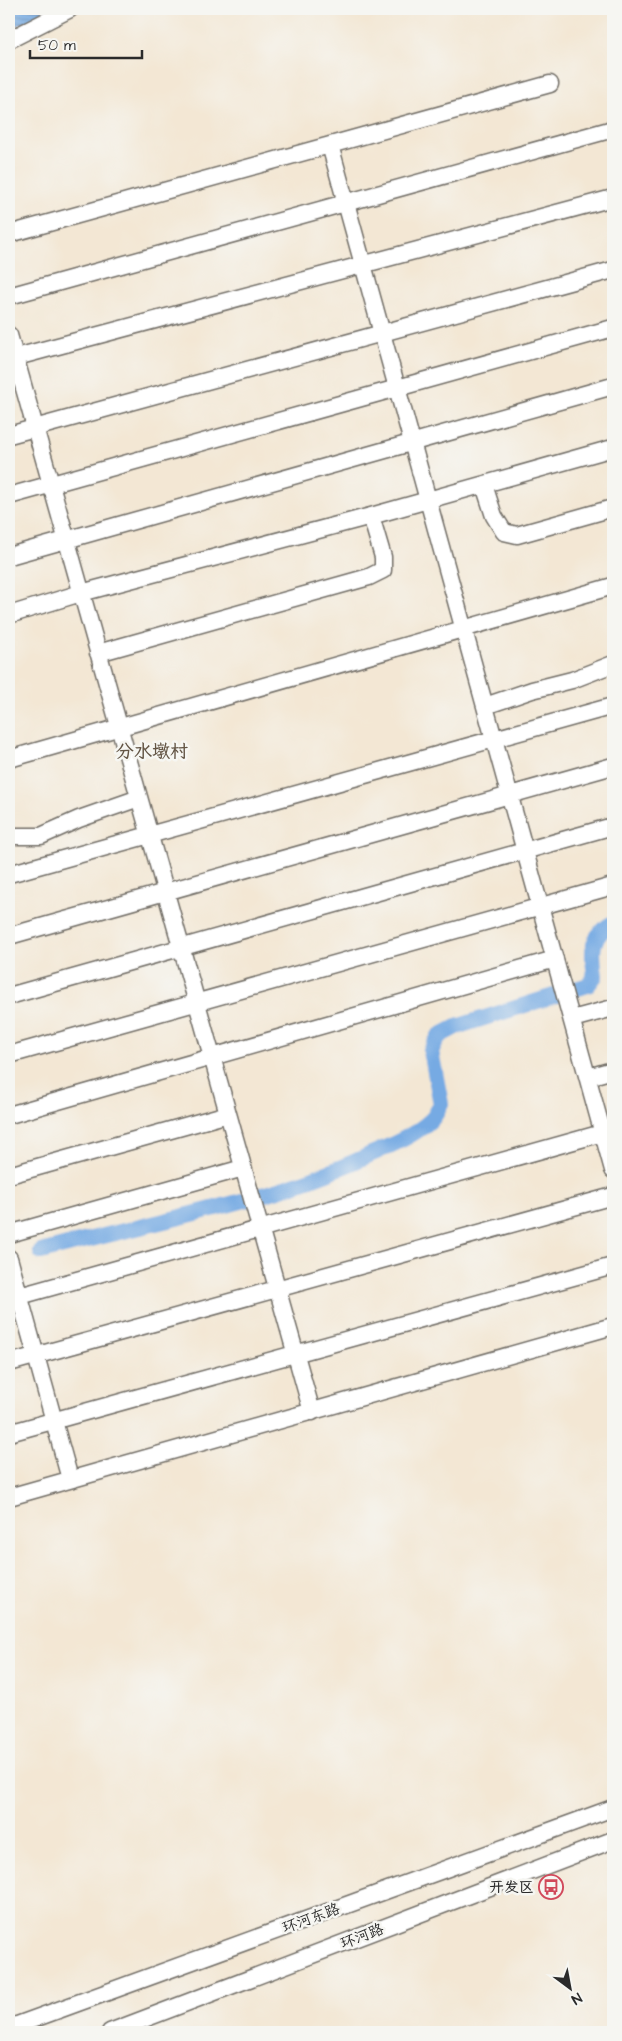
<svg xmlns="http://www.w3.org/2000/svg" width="622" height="2041" font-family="'Architects Daughter','LXGW WenKai TC',sans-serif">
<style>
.water{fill:url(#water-rules);stroke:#506a87}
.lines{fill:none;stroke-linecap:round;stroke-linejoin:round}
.canal{stroke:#76aae3;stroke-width:16}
.minor-casing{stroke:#716d66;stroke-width:19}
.minor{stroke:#fff;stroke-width:16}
.labels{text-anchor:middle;stroke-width:5;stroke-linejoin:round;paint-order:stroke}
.poi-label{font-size:15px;font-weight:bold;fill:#2b2b2b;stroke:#f6f6f2;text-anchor:end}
.street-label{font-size:15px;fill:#2b2b2b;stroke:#f6f6f2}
.quarter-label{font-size:18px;font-weight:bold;fill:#635545;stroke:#f6f6f2}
</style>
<defs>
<pattern id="water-rules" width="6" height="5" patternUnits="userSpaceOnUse" patternTransform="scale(1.25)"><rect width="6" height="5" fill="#76aae3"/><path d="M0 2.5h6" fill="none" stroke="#618bb8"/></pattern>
</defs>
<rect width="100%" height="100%" fill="#f6f6f2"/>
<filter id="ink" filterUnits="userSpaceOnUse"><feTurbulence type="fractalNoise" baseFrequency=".02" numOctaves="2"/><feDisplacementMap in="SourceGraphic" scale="10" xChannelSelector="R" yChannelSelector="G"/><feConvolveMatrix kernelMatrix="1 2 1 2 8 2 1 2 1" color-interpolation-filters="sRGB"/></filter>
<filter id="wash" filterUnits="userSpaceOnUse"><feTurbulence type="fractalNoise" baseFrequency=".0096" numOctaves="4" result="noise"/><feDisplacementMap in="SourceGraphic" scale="20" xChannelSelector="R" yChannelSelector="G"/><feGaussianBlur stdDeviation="1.12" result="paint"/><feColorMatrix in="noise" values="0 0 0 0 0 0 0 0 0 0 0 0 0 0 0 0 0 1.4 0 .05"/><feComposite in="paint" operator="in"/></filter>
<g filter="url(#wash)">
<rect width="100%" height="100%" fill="#f3e7d4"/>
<!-- water -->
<path class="water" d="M9 9H45L33 20 9 28Z"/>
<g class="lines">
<!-- canal -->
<path class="canal" d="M41 1252C150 1222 262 1204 365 1157 387 1147 413 1137 431 1120 436 1116 438 1109 441 1104L431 1051 439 1036 456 1027 588 985 595 976C592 951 589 937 613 923"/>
</g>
</g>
<g filter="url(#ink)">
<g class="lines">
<defs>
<path id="minor" d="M9 40 70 9
M330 145 613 1170
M9 234 550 84
M9 296 613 129
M9 335 312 1412
M9 359 613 198
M9 435 613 270
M484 485 494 516 504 532 517 535 613 508
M9 496 613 328
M9 556 613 386
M9 615 81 593 371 516 613 448
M98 653 369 577 383 570V557L371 516
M485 706 532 690 572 680 613 664
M9 759 613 586
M9 836H41L79 819 139 798
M9 874 613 706
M9 936 613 766
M9 996 613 826
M572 1019 613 1008
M9 1055 613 886
M588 1077 613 1070
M9 1115 555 959
M9 1175 228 1114
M9 1234 243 1168
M9 1258 70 1479
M9 1299 613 1130
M9 1363 613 1196
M9 1433 613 1266
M9 1497 613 1326
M9 2028 613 1808
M110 2032 613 1840"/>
</defs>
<!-- minor casing -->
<use href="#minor" class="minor-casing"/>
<!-- minor -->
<use href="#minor" class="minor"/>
</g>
</g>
<!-- icons -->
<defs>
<symbol id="bus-ring" viewBox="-11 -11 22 22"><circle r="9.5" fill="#f6f6f2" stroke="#d1495b" stroke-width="1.5"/><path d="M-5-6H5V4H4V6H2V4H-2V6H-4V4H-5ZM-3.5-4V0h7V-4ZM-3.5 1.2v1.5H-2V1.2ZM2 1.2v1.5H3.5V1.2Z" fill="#d1495b"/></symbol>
</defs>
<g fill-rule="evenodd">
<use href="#bus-ring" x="537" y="1873" width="28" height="28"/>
</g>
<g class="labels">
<!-- poi labels -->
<g class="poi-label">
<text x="534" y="1892">开发区</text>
</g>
<!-- street labels -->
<g class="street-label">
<text transform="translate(311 1918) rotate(-20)" y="5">环河东路</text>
<text transform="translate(362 1936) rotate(-21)" y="5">环河路</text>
</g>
<!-- quarter labels -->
<g class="quarter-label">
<text x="152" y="757">分水墩村</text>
</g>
</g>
<!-- margin -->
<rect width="622" height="2041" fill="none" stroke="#f6f6f2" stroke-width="30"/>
<!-- north arrow -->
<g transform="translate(570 1988) rotate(148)" stroke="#f6f6f2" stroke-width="4" paint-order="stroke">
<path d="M0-4L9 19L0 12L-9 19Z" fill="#2b2b2b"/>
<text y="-8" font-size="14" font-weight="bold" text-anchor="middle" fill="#2b2b2b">N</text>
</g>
<!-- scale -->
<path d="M30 50v8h112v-8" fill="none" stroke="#2b2b2b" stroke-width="2.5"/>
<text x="38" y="50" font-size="15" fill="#2b2b2b" stroke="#f6f6f2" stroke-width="4" paint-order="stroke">50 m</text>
</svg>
